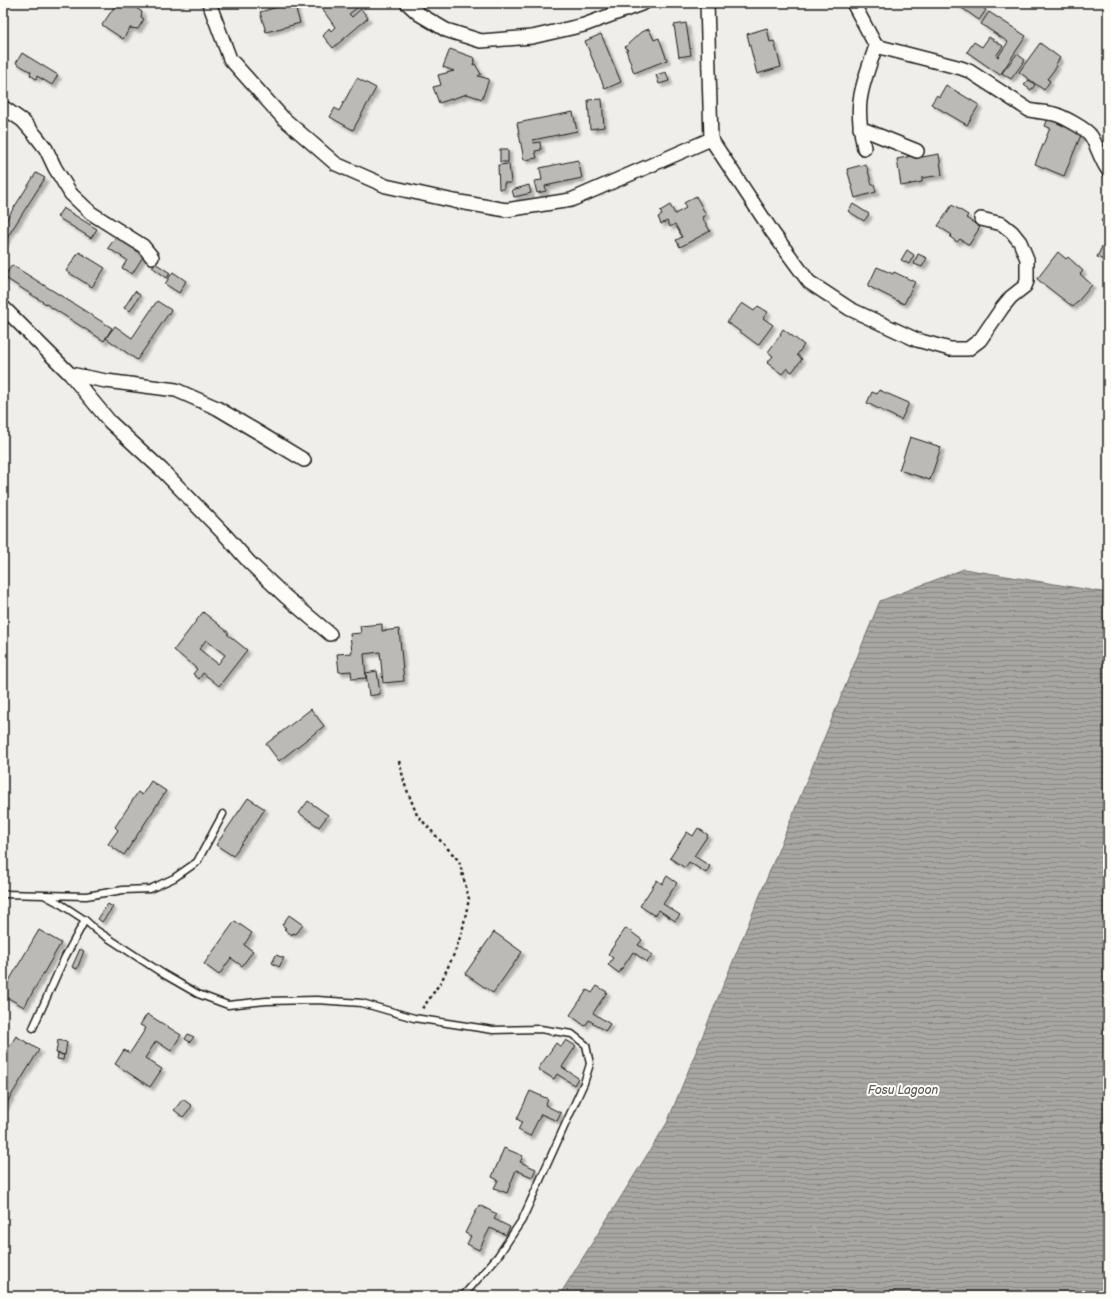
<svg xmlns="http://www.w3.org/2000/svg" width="1111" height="1299" font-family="'Balsamiq Sans',sans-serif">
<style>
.water{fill:url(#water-rules);stroke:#706f6d}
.building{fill:#bbbab6;stroke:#1c1c1c;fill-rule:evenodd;filter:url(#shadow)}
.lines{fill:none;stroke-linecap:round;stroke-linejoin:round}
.service-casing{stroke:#1c1c1c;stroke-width:9}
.minor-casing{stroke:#1c1c1c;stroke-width:16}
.path{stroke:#1c1c1c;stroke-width:2.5;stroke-dasharray:3 3;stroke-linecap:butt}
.service{stroke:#fdfcf7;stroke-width:6}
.minor{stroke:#fdfcf7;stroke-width:13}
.labels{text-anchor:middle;stroke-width:4;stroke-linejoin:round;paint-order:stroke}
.water-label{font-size:12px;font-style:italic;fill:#5b5b59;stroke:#fdfcf7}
</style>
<defs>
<pattern id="water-rules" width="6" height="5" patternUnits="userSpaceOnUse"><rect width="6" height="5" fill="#a8a7a3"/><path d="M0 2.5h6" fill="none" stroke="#888784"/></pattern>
<filter id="shadow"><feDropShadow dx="3.5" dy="3.5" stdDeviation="1" flood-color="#0004"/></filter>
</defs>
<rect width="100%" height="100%" fill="#f0eeea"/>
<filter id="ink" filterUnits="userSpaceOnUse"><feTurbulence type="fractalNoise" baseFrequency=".025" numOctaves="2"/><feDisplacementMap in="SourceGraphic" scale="8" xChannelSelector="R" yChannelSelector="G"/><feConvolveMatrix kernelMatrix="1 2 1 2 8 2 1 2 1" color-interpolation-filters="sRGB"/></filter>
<g filter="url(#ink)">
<!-- water -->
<path class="water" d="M964 569 1108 593V1296H559L667 1123 880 601Z"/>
<!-- building -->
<path class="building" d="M117 3H129L142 12 141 17 144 19 138 29 130 28 123 39 102 25Z
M263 3H275L264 6Z
M292 3H294L300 23 266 32 260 12Z
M318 3H363L349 14 352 17 361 9 368 18 333 48 323 36 329 28 331 31 335 27Z
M955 3H977L986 10 979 20Z
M1104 4H1108V10H1105Z
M989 12 1026 36 1000 75 967 52 974 42 982 47 989 37 1003 46 996 56 998 57 1008 42 981 24Z
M686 23 691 55 679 57 674 25Z
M767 28 770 42 774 41 781 67 757 74 747 34Z
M649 29 654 40 659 38 667 60 634 73 626 50H628L625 47 641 32Z
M601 34 621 82 605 89 585 41Z
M1040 43 1060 58 1055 65 1057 66 1047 79 1050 81 1044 90 1019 72Z
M450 49 475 58 473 65 475 64 481 74 478 76 489 79 482 99 467 94 439 103 433 87 441 85 438 75 454 71 443 67Z
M22 53 58 75 52 85 37 76 36 79 30 75 31 72 16 63Z
M1017 54 1025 60 1011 79 1002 73Z
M666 72 669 81 659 84 656 75Z
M357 78 376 88 353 130 330 117 335 108 339 111Z
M1029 80 1035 85 1031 90 1024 85Z
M946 85 979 105 967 125 931 104 937 95 939 97Z
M602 99 604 127 590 129 588 100Z
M573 112 577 131 533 140 534 143 540 142 541 150 535 151 537 158 524 160 517 123Z
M1049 116 1083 130 1064 176 1035 164 1050 128 1045 126Z
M500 149H508V162H500Z
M921 154 922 157 939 154 942 175 922 178V182L901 186 897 159Z
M578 160 582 178 545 186 546 191 537 193 534 181 542 180 540 168Z
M509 164 511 183H504V189H499L498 165Z
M866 164 872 185 874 184 876 192 855 198 847 169Z
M36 173 45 178 3 244V225Z
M529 185 531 193 514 197 512 190Z
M696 196 706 215 702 217 710 231 680 247 676 240 682 237 675 224 670 227 667 221 661 224 658 217 662 215 660 211 670 205 675 214 686 208 684 203Z
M853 204 869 214 864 221 848 211Z
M952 205 968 215 966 218 980 227 969 245 960 239 957 242 950 237 952 235 938 226Z
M63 208 97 229 91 238 57 217Z
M1108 211V225L1101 221Z
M1108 234V262L1097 257Z
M116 237 144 255 132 274 122 268 127 260 108 248Z
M907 250 914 255 909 264 901 260Z
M79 252 105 268 92 287 66 271Z
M1058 252 1066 259 1068 257 1083 271 1080 274 1092 285 1073 307 1037 279Z
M918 254 927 258 922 267 914 264Z
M155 263 170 273 167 278 152 267Z
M12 265 112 328 104 341 4 277Z
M877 267 893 274 894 272 915 282 904 304 868 286Z
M173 272 186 281 179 293 165 284Z
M135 291 140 295 130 311 124 308Z
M157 301 171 310 137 360 106 338 115 326 132 338Z
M742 303 754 311 758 306 768 312 763 318 773 325 758 345 727 322Z
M783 329 804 345 797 355 802 359 792 372 787 368 782 374 767 363 773 356 768 352 781 334H780Z
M879 390 909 403 901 420 867 403 872 392 877 394Z
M910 437 941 447 930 480 899 470Z
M203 612 229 633 227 634 247 650 219 686 203 673 199 679 193 674 197 669 174 650ZM206 640 225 655 218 664 199 649Z
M382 624V631L399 629 404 681 383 683 380 652 364 654 366 678 352 679 351 671 339 672 337 654 352 653 350 634 361 633 360 626Z
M377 671 380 694 369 696 366 673Z
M311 709 324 726 279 761 266 744Z
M151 781 166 791 124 855 108 844 118 830 115 827 138 792 142 795Z
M248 798 265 809 233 856 216 845Z
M308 801 328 815 319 827 299 813Z
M698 828 708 835 694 856 710 866 706 873 689 862 685 868 670 858 687 832 693 836Z
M667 876 677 883 663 904 680 915 675 921 659 910 655 916 640 906 657 880 662 884Z
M108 904 113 907 102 922 98 919Z
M289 915 303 925 296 934 293 933 292 935 284 929 286 928 282 925Z
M235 921 252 933 244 945 253 951 242 966 231 958 219 975 204 964Z
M626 928 642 940 638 945 653 955 647 962 633 952 619 973 608 965 613 958 608 954Z
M39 930 61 943 24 1007 3 995V991Z
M494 932 522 952 493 993 465 974Z
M80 949 84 951 77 969 72 967Z
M276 955 284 958 279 967 272 963Z
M597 986 607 992 593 1013 610 1024 605 1031 589 1020 585 1026 570 1015 587 990 592 993Z
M147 1014 181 1035 171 1051 156 1041 145 1058 162 1069 150 1087 115 1064 124 1050 130 1053 146 1028 140 1025Z
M188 1034 194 1037 190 1042 185 1039Z
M16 1036 39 1050 3 1109V1057Z
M58 1040 67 1042 65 1055 56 1053Z
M566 1040 576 1046 562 1067 578 1078 574 1085 557 1074 554 1079 538 1069 556 1043 561 1047Z
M58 1054 64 1055 63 1060 57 1059Z
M530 1091 548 1099 545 1105 561 1113 557 1121 541 1114 530 1136 518 1130 522 1122 517 1119Z
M183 1099 192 1106 183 1117 174 1110Z
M504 1148 523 1156 520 1162 536 1169 532 1177 516 1170 507 1193 494 1188 498 1180 492 1177Z
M479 1205 497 1214 494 1219 510 1227 506 1235 490 1228 479 1250 467 1244 471 1236 465 1233Z"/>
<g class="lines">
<defs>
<path id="service" d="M3 894 86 896 123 890 150 889 174 878 197 862 223 814
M44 895 59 903 85 920 96 930 165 975 198 994 228 1005 266 1001 317 1000 362 1003 414 1018 493 1030 540 1029 572 1034 586 1045 590 1064 584 1083 522 1220 498 1256 463 1296
M33 1028 64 959 85 920"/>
<path id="minor" d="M209 3 230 59 283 118 336 164 386 186 454 201 506 210 571 200 711 139
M407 3 419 14 446 30 481 41 532 37 584 25 644 3
M707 3 711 139 773 233 809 282 850 309 917 340 950 349H968L980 340 1002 308 1011 297 1025 286 1027 281V259L1020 242 1012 232 1002 224 981 219
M853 3 876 46C870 64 862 83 860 101 858 117 861 133 864 148
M876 46 961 68 969 71 1029 110C1037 112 1046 112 1054 114 1062 116 1087 129 1091 136 1098 147 1100 159 1108 170
M3 107 23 121 36 136 46 149 55 168 71 194 91 213 143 246 152 257
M860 128 917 151
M3 307 70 374 110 422 162 470 227 537 249 562 286 597 330 634
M70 374 106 381 176 390 217 408 261 434 304 460"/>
</defs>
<!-- service casing -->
<use href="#service" class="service-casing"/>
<!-- minor casing -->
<use href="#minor" class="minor-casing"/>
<!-- path -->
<path class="path" d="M399 761 405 785 417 815 459 861 469 899 462 932 454 954 442 980 430 998 421 1010"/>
<!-- service -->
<use href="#service" class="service"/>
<!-- minor -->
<use href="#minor" class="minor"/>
</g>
</g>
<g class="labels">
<!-- water labels -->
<g class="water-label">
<text x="903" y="1094">Fosu Lagoon</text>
</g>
</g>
<!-- margin -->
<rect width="1111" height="1299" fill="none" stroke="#fdfcf7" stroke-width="16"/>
<rect x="8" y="8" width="1095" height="1283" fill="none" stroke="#1c1c1c" stroke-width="1.5" filter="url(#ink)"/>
</svg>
